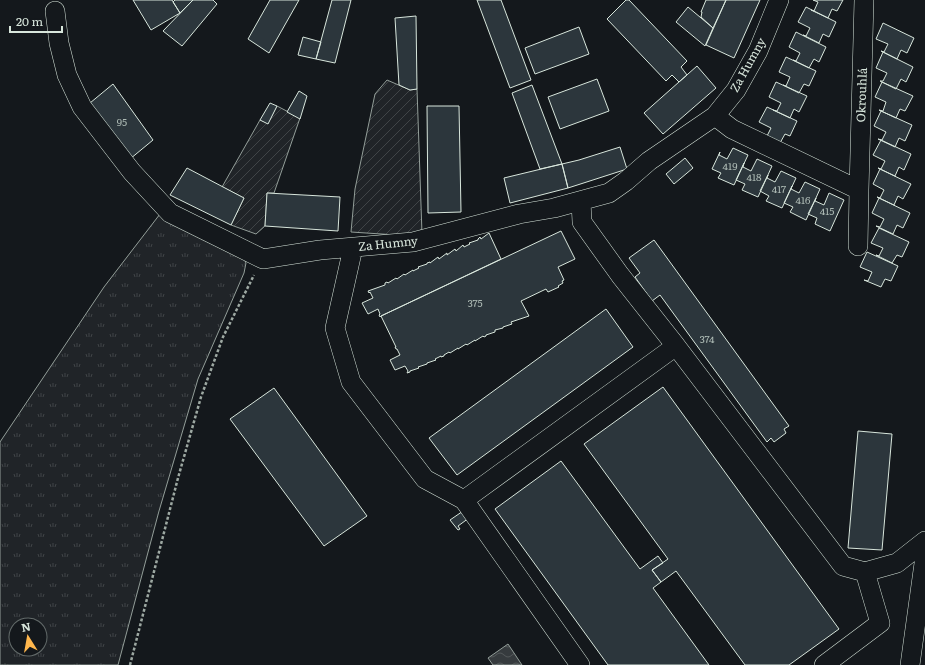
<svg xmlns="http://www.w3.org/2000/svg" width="925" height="665" font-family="Literata,serif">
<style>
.grass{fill:url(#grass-tufts);stroke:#939e99;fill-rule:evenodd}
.garden{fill:url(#garden-furrows);stroke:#939e99}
.water{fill:url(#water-waves);stroke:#939e99}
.building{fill:#2c363c;stroke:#d8e6dc}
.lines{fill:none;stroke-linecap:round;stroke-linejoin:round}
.minor-casing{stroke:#d8e6dc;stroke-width:20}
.path{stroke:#9da8a2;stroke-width:2.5;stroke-dasharray:3 2;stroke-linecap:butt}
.minor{stroke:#14181c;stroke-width:19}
.labels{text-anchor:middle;stroke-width:3;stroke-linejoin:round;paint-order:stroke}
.number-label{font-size:10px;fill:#adbab4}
.street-label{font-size:12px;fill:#d8e6dc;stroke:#14181c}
</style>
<defs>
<pattern id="grass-tufts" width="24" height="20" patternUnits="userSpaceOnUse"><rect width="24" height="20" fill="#202428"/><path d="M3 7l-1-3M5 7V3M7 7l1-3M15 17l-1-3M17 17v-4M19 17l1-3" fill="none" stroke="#404447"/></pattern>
<pattern id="garden-furrows" width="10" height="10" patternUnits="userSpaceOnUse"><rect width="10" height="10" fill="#202428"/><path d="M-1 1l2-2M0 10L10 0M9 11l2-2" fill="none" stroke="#404447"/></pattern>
<pattern id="water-waves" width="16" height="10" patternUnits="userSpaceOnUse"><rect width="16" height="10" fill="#363b3e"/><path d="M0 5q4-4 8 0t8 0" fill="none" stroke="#525759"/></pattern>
</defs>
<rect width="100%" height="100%" fill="#14181c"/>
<!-- grass -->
<path class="grass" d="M160 214 243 257 246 263 244 273 198 379 159 511 118 665H0V442L104 287ZM16 625H40V649H16Z"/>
<!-- garden -->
<path class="garden" d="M387 80 410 90 417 89 422 234 412 236 351 232 355 189 375 94Z
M277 106 300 118 274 193H267L265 226 256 234 231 225 244 198 222 187 260 120 268 123Z"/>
<!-- water -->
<path class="water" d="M508 644 522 665H493L488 658Z"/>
<!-- building -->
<path class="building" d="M133 0H172L180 13 151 30Z
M175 0H193L180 13 173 2Z
M193 0H213L217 4 182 46 163 31Z
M270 0H299L269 53 248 39Z
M332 0H351L335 63 316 59Z
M477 0H501L531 80 510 88Z
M626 0H629L687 61 681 67 687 75 679 82 672 75 666 81 607 19Z
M706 0H726L713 28 701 17 702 12H701Z
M726 0H760L734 58 706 45Z
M813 0H843L837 11 832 9 828 18 811 10 814 11 818 2Z
M688 7 713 28 705 46 676 22Z
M806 7 836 22 829 37 823 34 819 43 803 35 806 36 810 28 798 22Z
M416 16 417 89 410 90 399 85 395 18Z
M883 23 914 38 907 53 901 50 897 59 881 51 884 52 888 44 876 39Z
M579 27 589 54 535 74 525 48Z
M796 32 826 47 819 62 814 59 809 68 793 60 796 61 800 53 789 47Z
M303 37 321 42 316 59 298 55Z
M883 52 913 67 906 82 901 79 896 89 880 81H883L887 73 876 68Z
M786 57 816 71 809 86 804 84 799 93 783 85 786 86 790 77 779 72Z
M697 66 716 88 663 134 644 113Z
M597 79 609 111 560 129 548 97Z
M776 82 807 96 799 112 794 109 790 118 773 110 777 111 781 103 769 97Z
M882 82 913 96 905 111 900 109 896 118 879 110 883 111 886 102 875 97Z
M113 84 153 140 130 159 90 103Z
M532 85 562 164 540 169 512 93Z
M299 91 307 96 300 119 287 112Z
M270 103 277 106 268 124 260 120Z
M427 106H459L461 212 428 213Z
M767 107 797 121 790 136 785 134 780 143 767 136 771 128 759 122Z
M881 111 912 125 905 141 899 138 895 147 878 139 882 140 886 132 874 126Z
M881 140 911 154 904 170 899 167 895 176 878 168 881 169 885 161 873 155Z
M620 147 627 169 568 188 562 164 579 160Z
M733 148 748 155 734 185 718 178 721 173 712 169 720 152 719 155 727 159Z
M685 158 693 168 674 184 666 174Z
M757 159 772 166 758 197 742 190 745 184 736 180 744 163 743 167 751 171Z
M562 164 568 188 510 203 504 178Z
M187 168 244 198 231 225 170 195Z
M880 169 911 184 903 199 898 196 894 205 877 197 880 198 884 190 873 184Z
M781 171 796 178 782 208 766 201 769 196 760 191 768 175 767 178 775 182Z
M805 182 820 189 806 220 790 212 793 207 784 203 792 186 791 189 799 193Z
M267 193 340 197 338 231 265 226Z
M829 193 844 200 830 231 815 224 817 218 808 214 816 198 815 201 824 205Z
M879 198 910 213 903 228 897 225 893 234 876 226 880 227 884 219 872 213Z
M879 228 909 242 902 257 897 255 892 263 876 255 879 256 883 248 871 243Z
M561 231 575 259 558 267 564 280 562 281 563 283 558 286 559 287 548 292 546 289 521 301 529 316 511 322 512 324 503 327V328L495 330V332L486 335V336L484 337 483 336 475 341V340L467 345 466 344 458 349V348L450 353 449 352 444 355V356L441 357V356L435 359 436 360 427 363V364L418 367 419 368 410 371V372L407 373 408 371 405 366 395 370 390 360 400 355 397 349H396L395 347H396L381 316Z
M489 233 501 259 381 316 380 317 379 315 380 314 378 309 368 314 362 303 373 298 370 292 369 293 368 291 385 285V283L387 282 388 283 396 278 397 279 404 274 405 275 413 270V271L419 268 418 267 427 264V263L430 262V263L438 257 439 259 447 253V255L455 249 456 251 463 245 464 247 470 244 469 243 478 240V239L480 237 481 239Z
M654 240 789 426 784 429 786 433 774 442 771 438 767 442 660 295 652 301 635 277 640 273 629 258Z
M867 252 898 266 891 281 885 279 881 287 864 280 868 281 872 272 860 267Z
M606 309 633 347 457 475 429 438Z
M663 387 839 629 789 665H745L676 571 661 582 652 570 668 559 584 444Z
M274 388 367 516 324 546 230 419Z
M858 431 892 434 882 550 848 548Z
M561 461 640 569 658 556 663 563 652 570 661 582 653 588 709 665H608L495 509Z
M466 509 469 518 458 526 460 529 458 530 450 520Z"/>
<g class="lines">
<defs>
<path id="minor" d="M55 11 59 43 67 75 82 107 132 172 170 213 263 259 320 250 413 242 519 214 554 208 609 193 626 181 649 161 715 116 736 90 758 51 779 0
M715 116 732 129 859 190 864 0
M581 201 582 222 620 275 676 346
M858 246 859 190
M353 248 335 328 351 382 425 479 464 500
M580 665 464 500 676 346 843 566 865 572 897 563 925 541
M824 665 880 623 865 572
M910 665 925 556"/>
</defs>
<!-- minor casing -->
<use href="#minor" class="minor-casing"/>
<!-- path -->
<path class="path" d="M130 665 178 478 201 397 223 337 254 275"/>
<!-- minor -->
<use href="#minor" class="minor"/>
</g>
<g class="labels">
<!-- number labels -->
<g class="number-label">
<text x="122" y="126">95</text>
<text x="730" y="170">419</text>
<text x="754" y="181">418</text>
<text x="779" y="193">417</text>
<text x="803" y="204">416</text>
<text x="827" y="215">415</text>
<text x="475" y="307">375</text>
<text x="707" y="343">374</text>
</g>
<!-- street labels -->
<g class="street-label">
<text transform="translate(748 65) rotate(-61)" y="4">Za Humny</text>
<text transform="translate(862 95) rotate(-88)" y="4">Okrouhlá</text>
<text transform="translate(388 244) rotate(-6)" y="4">Za Humny</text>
</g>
</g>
<!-- north arrow -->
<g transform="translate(28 637) rotate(349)"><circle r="19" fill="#14181c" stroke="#626a69"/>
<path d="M0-3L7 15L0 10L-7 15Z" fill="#ffb74d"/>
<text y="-6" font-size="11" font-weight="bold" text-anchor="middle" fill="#d8e6dc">N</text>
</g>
<!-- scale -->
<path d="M10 26v6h52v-6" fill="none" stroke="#d8e6dc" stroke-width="2"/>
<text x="16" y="26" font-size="12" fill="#d8e6dc" stroke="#14181c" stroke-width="3" paint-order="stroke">20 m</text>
</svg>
